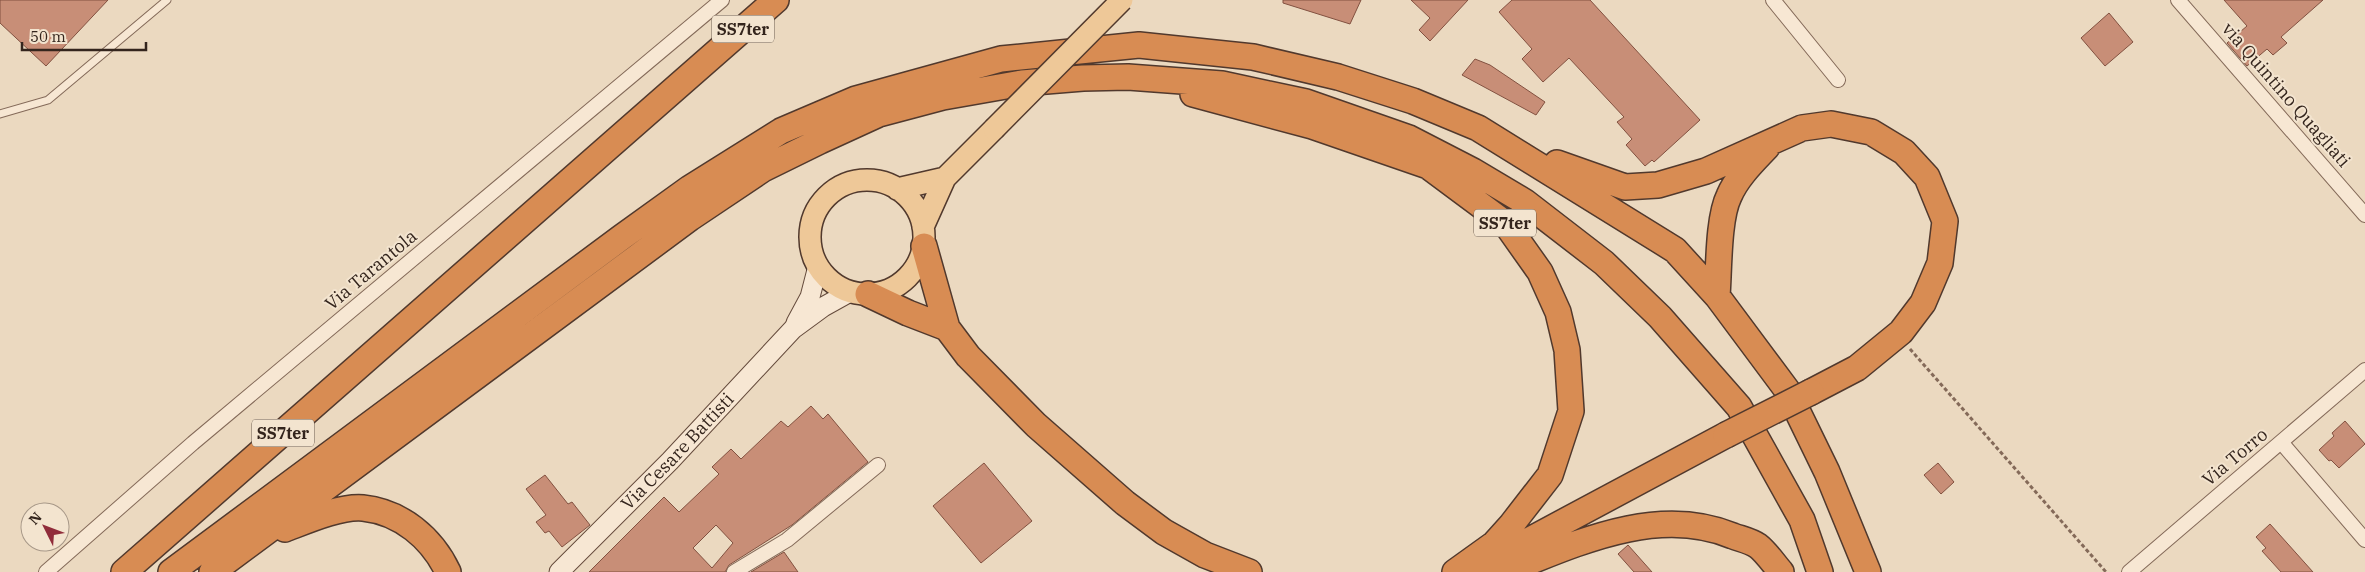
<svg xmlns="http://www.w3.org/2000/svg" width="2365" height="572" font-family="'IBM Plex Serif',serif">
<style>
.building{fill:#c88e77;stroke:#825140;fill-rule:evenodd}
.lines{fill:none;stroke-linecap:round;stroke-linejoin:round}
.lane-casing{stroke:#846a59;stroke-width:9}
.street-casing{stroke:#846a59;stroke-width:16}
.secondary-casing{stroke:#654b3c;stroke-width:21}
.primary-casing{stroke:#51392d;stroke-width:24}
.highway-casing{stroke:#51392d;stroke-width:28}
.path{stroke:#846a59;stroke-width:3;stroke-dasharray:4 2.5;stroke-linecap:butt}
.lane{stroke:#f7e7d3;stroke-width:7}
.street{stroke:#f7e7d3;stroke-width:14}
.secondary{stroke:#f7e7d3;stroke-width:19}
.primary{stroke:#eec898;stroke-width:21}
.highway{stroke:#d88c53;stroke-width:25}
.primary-bridge-casing{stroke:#51392d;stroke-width:24;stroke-linecap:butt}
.highway-bridge-casing{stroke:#51392d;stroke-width:28;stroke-linecap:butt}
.primary-bridge{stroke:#eec898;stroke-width:21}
.highway-bridge{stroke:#d88c53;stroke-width:25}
.labels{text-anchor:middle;stroke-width:4;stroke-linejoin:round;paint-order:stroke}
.shield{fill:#f3e4cf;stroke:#6d5e52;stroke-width:1}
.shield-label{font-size:16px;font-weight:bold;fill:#34251d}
.street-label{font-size:18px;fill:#34251d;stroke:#f3e4cf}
</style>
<rect width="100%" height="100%" fill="#ebd9c0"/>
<!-- building -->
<path class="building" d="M0 0H108L46 66 0 23Z
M1283 0H1361L1350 24 1283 3Z
M1411 0H1468L1430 41 1419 30 1430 18Z
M1512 0H1590L1700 120 1654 162 1652 160 1645 166 1626 145 1632 139 1617 122 1624 117 1569 58 1543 82 1522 59 1532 49 1499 12Z
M2224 0H2323L2281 37 2287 43 2273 55 2267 49 2247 66 2227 43 2247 26Z
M2109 13 2133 42 2105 66 2081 38Z
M1475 59 1490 65 1545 102 1536 115 1462 75Z
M811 406 823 419 828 414 868 462 792 525 729 565 725 572H589L664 497 679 512 719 474 712 467 731 449 741 459 781 421 788 427ZM716 525 733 543 712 568 693 548Z
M2345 421 2365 444 2339 468 2331 460 2329 461 2319 450 2334 436 2332 433Z
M984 463 1032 521 981 563 933 506Z
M1938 463 1954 482 1941 494 1924 475Z
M545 475 568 504 572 502 590 525 562 547 549 531 545 533 536 522 546 515 526 489Z
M2270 524 2313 572H2281L2262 551 2266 548 2256 537Z
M1628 545 1652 572H1634L1618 554Z
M784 552 798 572H751Z"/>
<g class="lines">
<defs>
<path id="lane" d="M0 114 48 100 167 0"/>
<path id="street" d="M1773 0 1838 80
M2178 0 2365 215
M2281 442 2365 540
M46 572 193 443 722 0
M734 572 787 540 878 465
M2129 572 2365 370"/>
<g id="secondary">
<path d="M796 323 810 297 818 266"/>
<path id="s1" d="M559 572 670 461 793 329 823 307 850 292"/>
</g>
<path id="primary" d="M810 237a57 57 0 1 1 114 0a57 57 0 1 1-114 0Z
M897 189 945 178
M923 227 945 178 994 129"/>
<path id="highway" d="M1193 94 1312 126 1428 166 1506 224 1540 272 1558 312 1567 350 1571 411 1550 475 1512 524 1494 544 1455 572
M1557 163 1625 187 1658 185 1706 171 1802 128 1831 124 1871 132 1904 152 1927 177 1945 221 1940 263 1923 303 1901 332 1857 368 1811 392
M924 246 947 328 968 356 1036 425 1125 503 1164 532 1205 555 1249 572
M868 294 908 313 947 328
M1717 296C1719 270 1718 218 1729 196 1737 177 1754 161 1767 147
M285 529C306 521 340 506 363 508 401 512 432 538 448 572
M1483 565 1726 435
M124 572 776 0
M171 572 622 237 690 188 781 131 856 99 1001 59 1139 45 1253 57 1338 77 1413 101 1478 128 1675 250 1717 296 1787 390 1827 472 1868 572
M212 572 690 218 763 169 820 141 879 114 943 97 1022 83 1083 78 1128 77 1222 84 1306 102 1409 138 1473 171 1525 202 1604 263 1660 317 1739 407 1802 520 1820 572
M1504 572C1575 544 1657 504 1733 536 1741 539 1751 541 1758 546 1766 552 1774 564 1781 572"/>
</defs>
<!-- lane casing -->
<use href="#lane" class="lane-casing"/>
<!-- street casing -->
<use href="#street" class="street-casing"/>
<!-- secondary casing -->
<use href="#secondary" class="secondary-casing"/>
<!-- primary casing -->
<use href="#primary" class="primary-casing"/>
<!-- highway casing -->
<use href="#highway" class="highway-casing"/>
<!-- path -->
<path class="path" d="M1910 349 2106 572"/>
<!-- lane -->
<use href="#lane" class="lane"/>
<!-- street -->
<use href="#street" class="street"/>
<!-- secondary -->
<use href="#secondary" class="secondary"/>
<!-- primary -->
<use href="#primary" class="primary"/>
<!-- highway -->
<use href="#highway" class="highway"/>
<defs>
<path id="primary-bridge" d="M994 129 1122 0"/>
<path id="highway-bridge" d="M1726 435 1811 392"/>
</defs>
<!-- primary-bridge casing -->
<use href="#primary-bridge" class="primary-bridge-casing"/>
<!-- highway-bridge casing -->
<use href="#highway-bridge" class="highway-bridge-casing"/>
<!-- primary-bridge -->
<use href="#primary-bridge" class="primary-bridge"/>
<!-- highway-bridge -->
<use href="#highway-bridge" class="highway-bridge"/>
</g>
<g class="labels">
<!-- shield labels -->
<g class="shield">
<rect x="712" y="15.5" width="62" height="27" rx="4"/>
<rect x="1474" y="209.5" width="62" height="27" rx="4"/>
<rect x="252" y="419.5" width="62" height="27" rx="4"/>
</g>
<g class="shield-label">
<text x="743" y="35">SS7ter</text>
<text x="1505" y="229">SS7ter</text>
<text x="283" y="439">SS7ter</text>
</g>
<!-- street labels -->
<g class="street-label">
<text transform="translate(2286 95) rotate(49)" y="6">via Quintino Quagliati</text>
<text transform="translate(371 270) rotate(-40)" y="6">Via Tarantola</text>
<text dy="6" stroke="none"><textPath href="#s1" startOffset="169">Via Cesare Battisti</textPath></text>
<text transform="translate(2235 457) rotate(-40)" y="6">Via Torro</text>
</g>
</g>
<!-- north arrow -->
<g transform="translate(45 527) rotate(312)"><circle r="24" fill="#f3e4cf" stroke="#a79888"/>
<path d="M0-4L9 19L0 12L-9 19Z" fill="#902c3a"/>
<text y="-8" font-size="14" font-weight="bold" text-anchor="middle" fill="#34251d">N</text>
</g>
<!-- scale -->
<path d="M22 42v8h124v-8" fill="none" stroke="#34251d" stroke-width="2.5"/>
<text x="30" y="42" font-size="15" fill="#34251d" stroke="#f3e4cf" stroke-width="4" paint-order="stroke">50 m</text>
</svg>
